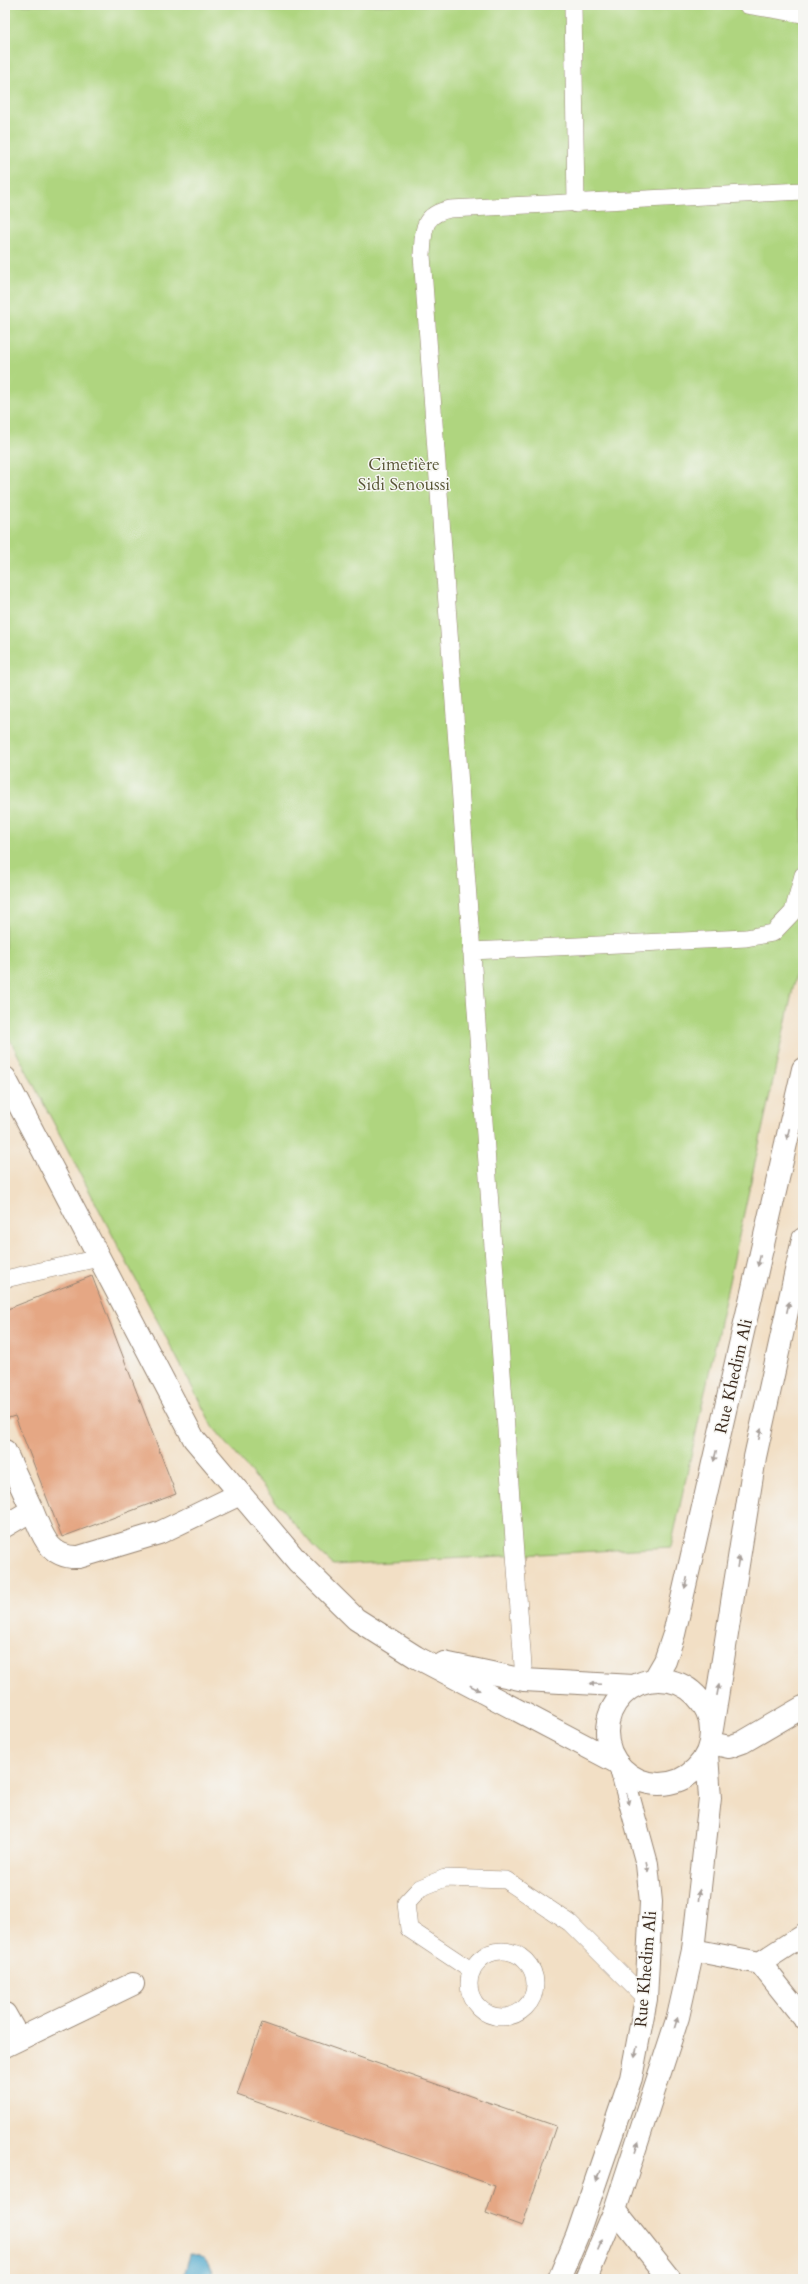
<svg xmlns="http://www.w3.org/2000/svg" width="808" height="2284" font-family="Cardo,serif">
<style>
.green{fill:#afd57f;stroke:#75804e}
.water{fill:#4fa9cc;stroke:#456a75}
.building{fill:#e5a784}
.lines{fill:none;stroke-linecap:round;stroke-linejoin:round}
.service-casing{stroke:#968472;stroke-width:18}
.minor-casing{stroke:#968472;stroke-width:24}
.tertiary-casing{stroke:#968472;stroke-width:24}
.secondary-casing{stroke:#968472;stroke-width:24}
.service{stroke:#fff;stroke-width:17}
.minor{stroke:#fff;stroke-width:22}
.tertiary{stroke:#fff;stroke-width:22}
.secondary{stroke:#fff;stroke-width:22}
.oneway{fill:#a79f9a}
.labels{text-anchor:middle;stroke-width:3;stroke-linejoin:round;paint-order:stroke}
.park-label{font-size:17px;fill:#585536;stroke:#f6f6f2}
.street-label{font-size:17px;fill:#3b2a1e;stroke:#f6f6f2}
</style>
<rect width="100%" height="100%" fill="#f6f6f2"/>
<filter id="ink" filterUnits="userSpaceOnUse"><feTurbulence type="fractalNoise" baseFrequency=".025" numOctaves="2"/><feDisplacementMap in="SourceGraphic" scale="8" xChannelSelector="R" yChannelSelector="G"/><feConvolveMatrix kernelMatrix="1 2 1 2 8 2 1 2 1" color-interpolation-filters="sRGB"/></filter>
<filter id="wash" filterUnits="userSpaceOnUse"><feTurbulence type="fractalNoise" baseFrequency=".012" numOctaves="4" result="noise"/><feDisplacementMap in="SourceGraphic" scale="16" xChannelSelector="R" yChannelSelector="G"/><feGaussianBlur stdDeviation="0.9" result="paint"/><feColorMatrix in="noise" values="0 0 0 0 0 0 0 0 0 0 0 0 0 0 0 0 0 1.4 0 .05"/><feComposite in="paint" operator="in"/></filter>
<g filter="url(#wash)">
<rect width="100%" height="100%" fill="#f2dfc5"/>
<!-- green -->
<path class="green" d="M5 5H803V943L671 1547 333 1565 314 1547 213 1427 5 1030Z"/>
<!-- water -->
<path class="water" d="M190 2254C207 2254 209 2266 215 2279H183Z"/>
<g id="blocks">
<!-- building -->
<path class="building" d="M92 1276 176 1494 62 1537 15 1416 5 1419V1310Z
M262 2023 556 2126 522 2226 486 2213 495 2186 237 2095Z"/>
</g>
</g>
<g filter="url(#ink)">
<use href="#blocks" fill-opacity="0" stroke="#968472" stroke-width="1"/>
<g class="lines">
<defs>
<path id="service" d="M573 5 576 204
M747 5 803 14
M471 951 746 938 773 933 793 912 803 875
M5 1279 99 1258
M524 1680 422 255C424 230 421 215 450 209L803 191
M469 1984a33 33 0 1 1 66 0a33 33 0 1 1-66 0Z
M472 1971 409 1929 406 1903 420 1888 445 1878 506 1880 570 1923 646 1999"/>
<path id="minor" d="M5 1451 32 1510
M5 1526 32 1510C42 1533 48 1559 79 1557L159 1533 240 1494
M711 1743 729 1747 743 1742 803 1707
M693 1950 760 1963 803 2017
M760 1963 803 1935
M5 2014 19 2039
M5 2046 133 1984
M615 2210 670 2279"/>
<path id="tertiary" d="M5 1078 194 1439 298 1562 356 1619 416 1657 616 1762
M444 1663 524 1680 634 1686"/>
<path id="secondary" d="M607 1732a52 52 0 1 1 104 0a52 52 0 1 1-104 0Z
M654 1680 665 1661 674 1634 803 1069
M712 1729 755 1457 803 1239
M559 2279 577 2236 631 2078 646 1999 651 1902 647 1864 621 1769
M586 2279 615 2210 678 2017 693 1950 710 1798 707 1754"/>
</defs>
<!-- service casing -->
<use href="#service" class="service-casing"/>
<!-- minor casing -->
<use href="#minor" class="minor-casing"/>
<!-- tertiary casing -->
<use href="#tertiary" class="tertiary-casing"/>
<!-- secondary casing -->
<use href="#secondary" class="secondary-casing"/>
<!-- service -->
<use href="#service" class="service"/>
<!-- minor -->
<use href="#minor" class="minor"/>
<!-- tertiary -->
<use href="#tertiary" class="tertiary"/>
<!-- secondary -->
<use href="#secondary" class="secondary"/>
</g>
<!-- one-way arrows -->
<defs><path id="oneway-solid" d="M-6-.8H1V-3.2L6.5 0L1 3.2V.8H-6Z"/></defs>
<g class="oneway">
<use href="#oneway-solid" transform="translate(788 1134) rotate(103)"/>
<use href="#oneway-solid" transform="translate(759 1261) rotate(103)"/>
<use href="#oneway-solid" transform="translate(788 1307) rotate(-77)"/>
<use href="#oneway-solid" transform="translate(760 1434) rotate(-77)"/>
<use href="#oneway-solid" transform="translate(715 1456) rotate(103)"/>
<use href="#oneway-solid" transform="translate(738 1562) rotate(-81)"/>
<use href="#oneway-solid" transform="translate(686 1583) rotate(103)"/>
<use href="#oneway-solid" transform="translate(595 1684) rotate(-177)"/>
<use href="#oneway-solid" transform="translate(475 1688) rotate(28)"/>
<use href="#oneway-solid" transform="translate(718 1690) rotate(-79)"/>
<use href="#oneway-solid" transform="translate(628 1799) rotate(74)"/>
<use href="#oneway-solid" transform="translate(647 1867) rotate(82)"/>
<use href="#oneway-solid" transform="translate(699 1895) rotate(-84)"/>
<use href="#oneway-solid" transform="translate(676 2023) rotate(-73)"/>
<use href="#oneway-solid" transform="translate(636 2052) rotate(101)"/>
<use href="#oneway-solid" transform="translate(637 2147) rotate(-71)"/>
<use href="#oneway-solid" transform="translate(598 2176) rotate(109)"/>
<use href="#oneway-solid" transform="translate(600 2245) rotate(-67)"/>
</g>
</g>
<g class="labels">
<!-- park labels -->
<g class="park-label">
<text x="404" y="470">Cimetière<tspan x="404" dy="20">Sidi Senoussi</tspan></text>
</g>
<!-- street labels -->
<g class="street-label">
<text transform="translate(733 1376) rotate(-77)" y="6">Rue Khedim Ali</text>
<text transform="translate(645 1969) rotate(-85)" y="6">Rue Khedim Ali</text>
</g>
</g>
<!-- margin -->
<rect width="808" height="2284" fill="none" stroke="#f6f6f2" stroke-width="20"/>
</svg>
